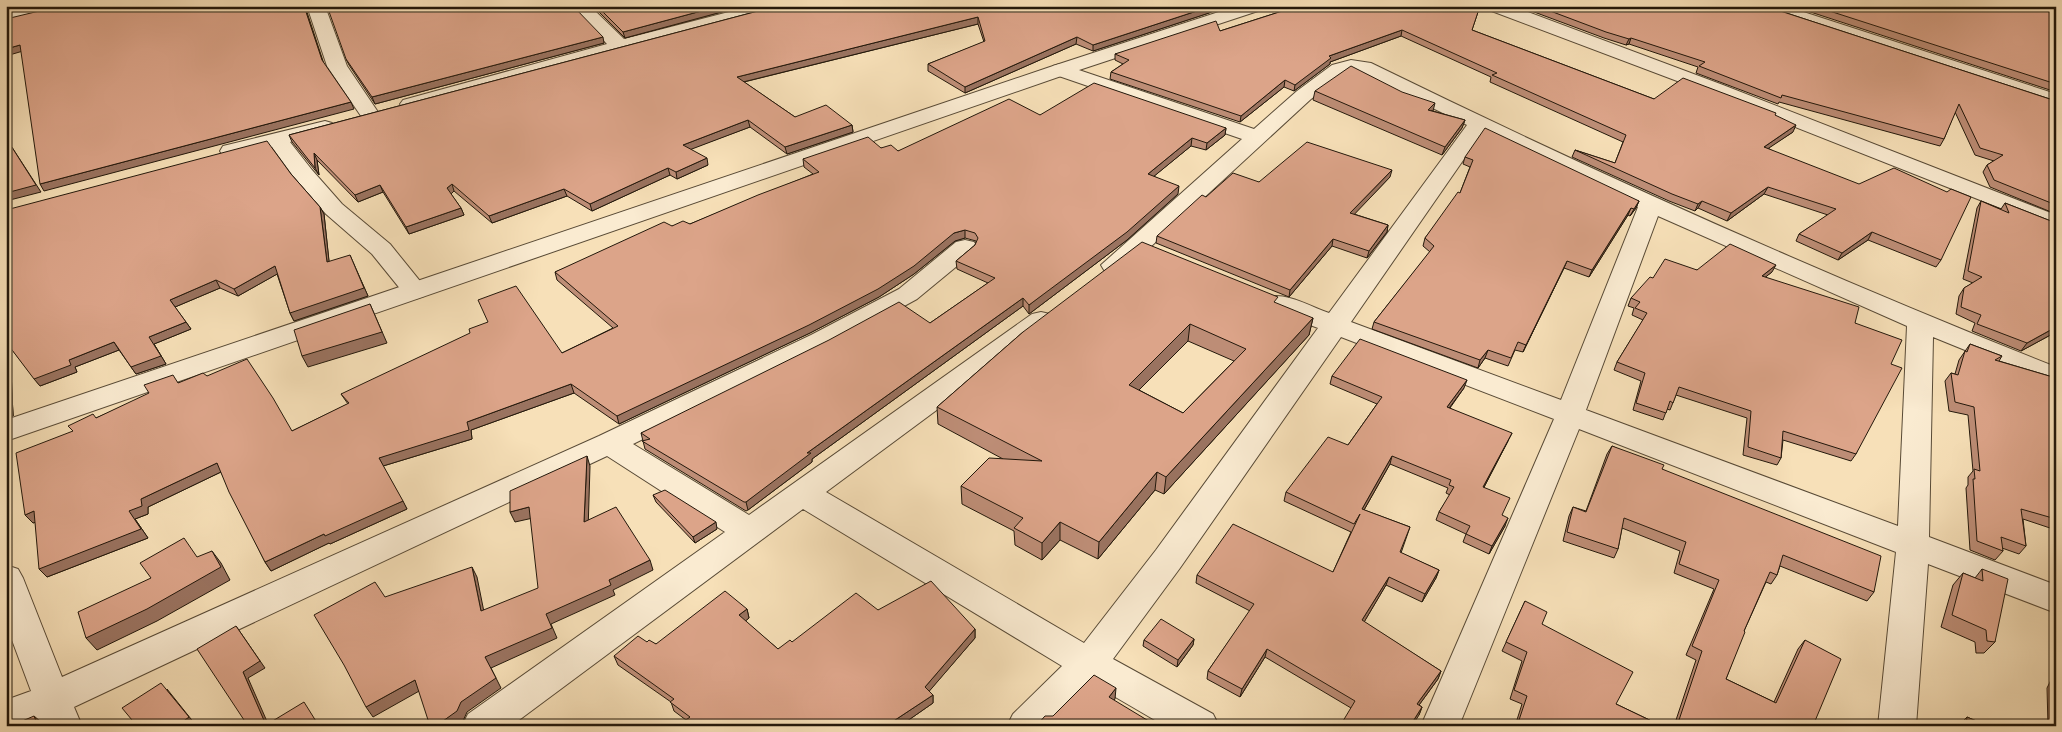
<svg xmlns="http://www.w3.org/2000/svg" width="2062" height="732" font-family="Alegreya,serif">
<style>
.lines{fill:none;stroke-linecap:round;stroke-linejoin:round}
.minor-casing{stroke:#584a36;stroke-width:2}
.tertiary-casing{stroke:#584a36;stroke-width:2}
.minor{fill:#faebd1;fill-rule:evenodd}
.tertiary{fill:#faebd1;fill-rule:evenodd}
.wall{fill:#bd8d76;stroke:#23180b;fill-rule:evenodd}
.shaded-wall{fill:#9a7360;stroke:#23180b}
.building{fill:#dca489;stroke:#23180b;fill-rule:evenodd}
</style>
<rect width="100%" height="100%" fill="#f7e0b8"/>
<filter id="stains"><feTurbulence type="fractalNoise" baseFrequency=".004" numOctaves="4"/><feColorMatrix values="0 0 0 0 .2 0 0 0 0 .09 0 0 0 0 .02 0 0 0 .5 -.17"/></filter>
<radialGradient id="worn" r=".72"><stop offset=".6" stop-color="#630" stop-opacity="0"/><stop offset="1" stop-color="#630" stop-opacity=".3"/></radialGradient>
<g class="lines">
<defs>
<path id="minor" d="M37 6H68L65 10 6 24V14Z
M307 6H325L347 66 380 115 377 119 370 121 363 119 327 66Z
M571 6H590L624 39 752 6H782L779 10 417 108 410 110 403 108 400 104 403 100 607 44Z
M1486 6H1512L1723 85 2056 215V230L1709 93 1489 10Z
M1758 6H1785L2056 94V107L1761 10Z
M2020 6H2049L2056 8V19L2023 10Z
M1351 60 1371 63C1596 173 1823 275 2056 367V387L1933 337 1929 537 2056 585V613L1928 564 1916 726H1878L1896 552 1579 429 1459 726H1421L1554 419 1341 337 1180 568 1113 659 1213 714 1219 726H1165L1093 684 1051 726H1007L1013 714 1062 666 803 509 511 726H462L468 714 725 532 607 456 74 707 82 726H44L42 720 27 726H6V700L31 691 6 624V565L18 569 23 578 62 677 599 436 811 335 899 289 956 242 965 240 974 242 977 247 974 252 917 299 829 347 633 444 749 515 1032 314 1041 312 1050 314 1054 320 1050 326 826 492 1084 643 1156 550 1318 328 1268 309 1264 303 1268 297C1287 292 1311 307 1329 313L1467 125 1360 72 1346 73 1311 99 1146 251C1132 262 1122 275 1104 270L1101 265 1242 139 1053 74 1050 70 1053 66 1060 64 1067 66 1254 129 1297 91 1332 65ZM1482 133 1638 207 1561 400 1351 322ZM1658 216 1907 326 1898 526 1586 410Z
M325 121 332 123 335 127 332 131 290 142 312 170 342 204 390 244 428 291 424 296 415 299 406 296 372 254 326 214 296 180 272 147 231 157 223 156 220 151 223 146Z"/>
<path id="tertiary" d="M1237 6H1264L1261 10 1067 74 6 441V420L1053 66Z"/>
</defs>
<!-- minor casing -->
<use href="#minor" class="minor-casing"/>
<!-- tertiary casing -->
<use href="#tertiary" class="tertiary-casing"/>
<!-- minor -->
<use href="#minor" class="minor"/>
<!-- tertiary -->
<use href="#tertiary" class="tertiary"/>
</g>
<!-- wall -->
<path class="wall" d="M593 6H744L625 38Z
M777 6H1223L1209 13 1093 51 1076 44 965 93 928 71V64L984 42 978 24 744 82 795 117 852 125 853 132 787 154 750 127 690 149 708 165 677 179 670 175 592 211 567 196 492 223 454 191 451 194 461 208 464 215 409 234 383 192 358 202 317 160 319 175 292 142 289 135Z
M1298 6H1480L1472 30 1654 99 1775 115 1793 132 1768 148 1941 260 1936 267 1868 240 1838 260 1796 241 1799 234 1828 215 1764 194 1727 221 1698 208 1695 211 1669 201 1572 157 1575 150 1615 163 1623 142 1490 82 1491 77 1401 36 1330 62V64L1294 91 1284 87 1240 122 1110 79 1111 72 1123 64 1115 60V54L1220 31Z
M1518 6H1765L2056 101V214L1990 187 1983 172 1987 165 1994 161 1975 155 1955 112 1944 139 1940 146 1779 102 1778 104 1696 73 1698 67 1629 44 1626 45 1604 38Z
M1792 6H2029L2056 14V92Z
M604 43 375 104 349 65 346 59Z
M1315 91 1433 111 1465 120 1462 128 1442 155 1313 100Z
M1040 115 1226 128 1225 135 1206 150 1191 146 1154 176 1178 194 1127 240 1029 314 1023 306 812 459V462L748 510 746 511 645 449 641 433 930 323 988 283 957 269 956 261 975 245 976 242V241L965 238 955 241 914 274 879 297 810 333 619 424 574 393 471 430 472 439 383 466 407 509 330 544 329 543 271 571 265 562 221 472 148 507V514L135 519 148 538 47 577 35 522 33 523 73 431 96 418 178 383 207 376 292 431 348 404 341 394 562 353 613 328 557 280 555 272 672 226 690 224 813 174 804 167 803 159 881 148 898 151Z
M1465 157 1639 201 1636 208 1630 216 1628 215 1589 277 1564 268 1523 352 1515 350 1508 366 1485 358 1478 368 1372 329 1374 322 1430 252 1423 246 1425 238 1460 193 1470 167 1463 164Z
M291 174 320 207 324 214 329 262 353 263 368 296 294 321 290 313 277 274 238 296 220 288 175 307 191 329 154 344 166 364 136 374 119 350 75 367 77 372 40 386 10 347 13 416 8 321Z
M1390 177 1354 214 1388 225 1387 232 1367 258 1332 246 1289 297 1156 243 1157 236 1259 182Z
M1981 201 2001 209 2005 203 2056 223V332L2021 351 1972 331 1975 323 1956 314 1959 296 1964 288 1973 283 1963 279 1977 208Z
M1697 270 1772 272 1765 277 1855 323 1891 364 1856 454 1851 461 1783 440 1781 458 1777 465 1743 455 1747 418 1676 395 1670 410 1667 409 1663 420 1633 410 1641 381 1614 370 1617 362 1643 320 1632 315 1634 308 1628 306 1631 298 1653 278Z
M1313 318 1309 335 1164 494 1155 490 1098 559 1060 540 1042 560 1015 545 1014 531 962 504 961 486 1003 459 938 424 937 407 1023 332ZM1188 341 1234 361 1183 413 1139 390Z
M1970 344 2002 356 1999 361 2056 378V530L2023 519 2026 546 2019 554 2002 548 2003 551 1995 560 1970 550 1966 488 1968 485V477L1973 471 1968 415 1949 411 1945 381 1951 373 1955 374 1959 360Z
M1332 376 1464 388 1450 408 1508 441 1484 487 1502 515 1505 526 1489 554 1463 542 1466 534 1436 520 1439 512 1450 495 1446 493 1448 488 1390 464 1364 510 1410 527 1401 553 1439 570 1436 578 1422 602 1386 585 1364 622 1441 671 1438 679 1419 705 1422 707 1419 715 1351 708 1265 657 1240 697 1207 679 1208 671 1250 611 1196 583 1197 575 1333 572 1351 532 1284 501 1286 492 1348 445 1377 404 1330 384Z
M1612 446 1662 469 1874 592 1867 601 1780 566 1777 575 1771 584 1766 582 1744 631 1726 679 1774 702 1798 649 1805 640 1815 721 1827 726H1674L1696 660 1686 655 1714 589 1674 573 1680 551 1622 528 1618 549 1614 558 1563 541 1569 516 1573 507 1586 511 1607 454Z
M653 495 717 529 695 543 656 502Z
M1982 569 1995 642 1984 653H1976L1975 642 1941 627 1953 585 1963 573 1975 578Z
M1525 601 1542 624 1616 704 1662 726H1515L1522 704 1510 699 1522 661 1502 651Z
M747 609 749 618 745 621 778 649 792 642 878 610 975 629V638L929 691 933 695V703L900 726H678L686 720 674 711 671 702 618 665 614 656 647 642 656 644Z
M1194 639 1193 645 1177 667 1143 646 1144 640Z
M2056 670V726H2048L2047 688Z
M1967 717 1988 726H1958Z"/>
<!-- shaded-wall -->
<path class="shaded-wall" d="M6 6H29L6 12Z
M304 6H305L325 67 322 60Z
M720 6H744L625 38 623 32Z
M1212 6H1223L1209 13 1093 51V45Z
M978 17V24L739 83 737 77Z
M1402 30 1401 36 1330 62V64L1294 91 1295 85 1329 56Z
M603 37 604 43 375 104 372 97Z
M1077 37 1076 44 965 93V87Z
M1631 38 1629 44 1626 45 1629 39Z
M20 45 23 51 6 56V49Z
M1285 80 1284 87 1240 122 1241 116Z
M351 102 354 109 44 191 40 184Z
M1435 103 1433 111 1428 110Z
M748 120 750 127 684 152 683 145Z
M1465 120 1462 128 1442 155 1445 147Z
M852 125 853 132 787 154 785 147Z
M1796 125 1793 132 1760 154 1764 147Z
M1226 128 1225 135 1206 150 1207 143Z
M6 138 41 192 6 201Z
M1192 138 1191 146 1147 182 1148 174Z
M314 153 317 160 319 175 315 168Z
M707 158 708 165 677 179 676 172Z
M668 168 670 175 592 211 590 204Z
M1392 170 1390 177 1349 220 1350 213Z
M452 184 454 191 450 195 447 188Z
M380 185 383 192 358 202 355 195Z
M1179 186 1178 194 1127 240 1029 314V305Z
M1768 187 1764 194 1727 221 1731 213Z
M564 189 567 196 492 223 489 216Z
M1639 201 1636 208 1630 216 1634 209Z
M1702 201 1698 208 1695 211 1698 204Z
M320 207 324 214 330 270 327 262Z
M461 208 464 215 409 234 406 227Z
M1631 208 1628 215 1589 277 1592 270Z
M1388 225 1387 232 1367 258 1369 251Z
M965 230V238L955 241 914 274 879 297 810 333 619 424 617 416 954 233Z
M1872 232 1868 240 1838 260 1842 253Z
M1333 239 1332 246 1289 297 1290 290Z
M350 255 368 296 294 321 290 313Z
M1567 261 1564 268 1523 352 1526 345Z
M1776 265 1772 272 1758 283 1762 276Z
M275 266 279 273 238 296 234 289Z
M216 280 220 288 175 307 170 300Z
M1023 298V306L812 459V462L748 510 746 502 807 453Z
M370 304 387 343 308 367 302 356Z
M1313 318 1309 335 1164 494 1166 477Z
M186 322 191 329 154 344 166 364 136 374 131 367 149 337Z
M1190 324 1188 341 1127 402 1129 385Z
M2056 327V332L2021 351 2027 343Z
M6 342 10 347 13 416 6 419Z
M114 342 119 350 75 367 77 372 40 386 34 379 69 360Z
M1488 350 1485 358 1478 368 1480 360Z
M1467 380 1464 388 1444 415 1447 407Z
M571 384 574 393 471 430 472 439 383 466 379 458 467 422Z
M1512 433 1508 441 1480 495 1483 487Z
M587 456 590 466 588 532 584 522Z
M1392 456 1390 464 1360 517 1362 509Z
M217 463 223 471 148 507V514L135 519 148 538 47 577 39 569 129 511 141 499Z
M1157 472 1155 490 1098 559 1099 542Z
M403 501 407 509 330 544 329 543 271 571 265 562 324 534Z
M529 507 533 518 515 522 510 512Z
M34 511 42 520 33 523 25 515Z
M1508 518 1505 526 1489 554 1492 546Z
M716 522 717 529 695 543 693 537Z
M1060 522V540L1042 560V543Z
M212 551 221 563 230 580 157 621 97 650 86 638Z
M650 560 653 570 613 590 615 595 551 624 557 638 491 668 501 688 467 712 463 721 456 726H436L485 657 546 614 609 580Z
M472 567 477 577 486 622 481 611Z
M1439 570 1436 578 1422 602 1425 594Z
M1389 577 1386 585 1360 629 1362 620Z
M747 609 749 618 742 624 739 615Z
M236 626 265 668 248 678 269 726H266L243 672Z
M975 629V638L926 695 925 687Z
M1194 639 1193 645 1177 667 1178 660Z
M1267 649 1265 657 1240 697 1242 689Z
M1441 671 1438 679 1414 712 1417 704Z
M415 680 421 690 373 717 366 707Z
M1116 688 1115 699 1108 708 1109 697Z
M167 689 195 724 191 726H177Z
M933 695V703L900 726H890L889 724Z
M1422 707 1419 715 1412 726H1410Z
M34 716 41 722H48L53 726H41L36 721Z"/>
<!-- building -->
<path class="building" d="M60 6H304L322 60 351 102 40 184 20 45 6 49V19Z
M327 6H573L603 37 372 97 346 59Z
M597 6H720L623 32Z
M777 6H1212L1093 45 1077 37 965 87 928 64 985 41 978 17 737 77 795 117 826 105 852 125 785 147 748 120 683 145 707 158 676 172 668 168 590 204 564 189 489 216 452 184 447 188 461 208 406 227 380 185 355 195 314 153 315 168 289 135Z
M1298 6H1480L1472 30 1654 99 1683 78 1776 113 1775 115 1796 125 1764 147 1859 184 1894 168 1947 192 1951 189 1971 197 1941 260 1872 232 1842 253 1799 234 1836 209 1768 187 1731 213 1702 201 1698 204 1672 194 1575 150 1615 163 1626 135 1492 75 1497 73 1402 30 1329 56 1331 58 1295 85 1285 80 1241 116 1111 72 1129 60 1115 54 1216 21 1220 31Z
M1537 6H1765L2056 101V205L1994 180 1987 165 2003 155 1980 148 1959 104 1944 139 1782 95 1781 98 1699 66 1705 62 1631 38 1629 39 1606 32Z
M1814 6H2029L2056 14V84Z
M1351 66 1402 92 1435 103 1428 110 1465 120 1445 147 1315 91Z
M1094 83 1226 128 1207 143 1192 138 1148 174 1179 186 1127 232 1029 305 1023 298 807 453H811L746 502H744L642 441 650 439 641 433 829 340 899 302 930 323 995 278 956 261 975 245 978 238 975 233 965 230 954 233 914 266 878 289 809 325 617 416 571 384 467 422 469 430 379 458 403 501 325 536 324 534 265 562 229 492 217 463 141 499 142 506 129 511 141 529 39 569 34 511 25 515 16 453 73 431 68 426 93 414 96 418 149 393 144 385 173 375 178 383 203 373 207 376 247 359 273 398 292 431 349 403 341 394 470 333 469 329 488 322 478 300 516 286 562 353 618 326 555 272 664 222 672 226 683 221 690 224 758 195 819 172 803 159 868 137 881 148 891 145 898 151 1009 99 1040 115Z
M1485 128 1639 201 1634 209 1631 208 1592 270 1567 261 1526 345 1518 342 1511 358 1488 350 1480 360 1374 322 1434 246 1425 238 1458 192 1460 193 1473 160 1465 157Z
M6 138 36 185 6 193Z
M267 141 291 174 320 207 327 262 350 255 364 288 290 313 275 266 234 289 216 280 170 300 186 322 149 337 161 356 131 367 114 342 69 360 71 365 34 379 6 342V322L8 321 6 312V210Z
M1307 142 1392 170 1350 213 1388 225 1369 251 1333 239 1290 290 1157 236 1202 195 1206 197 1233 173 1259 182Z
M1981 201 2009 213 2005 203 2056 223V327L2027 343 1977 324 1981 315 1961 307 1964 288 1982 277 1968 271Z
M1142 242 1278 297 1274 302 1313 318 1166 477 1157 472 1099 542 1060 522 1042 543 1014 528 1023 518 961 486 989 458 1042 461 937 407 1023 332ZM1190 324 1246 349 1183 413 1129 385Z
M1730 244 1776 265 1762 276 1859 307 1855 323 1902 340 1891 364 1902 368 1856 454 1783 431 1781 458 1748 447 1751 411 1679 387 1673 403 1670 401 1666 413 1636 403 1645 373 1617 362 1647 313 1635 308 1640 302 1631 298 1650 277 1653 278 1665 259 1697 270Z
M370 304 382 332 302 356 294 330Z
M1360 339 1467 380 1447 407 1512 433 1483 487 1510 498 1502 515 1508 518 1492 546 1466 534 1470 526 1439 512 1454 487 1449 485 1451 480 1392 456 1362 509 1410 527 1400 552 1439 570 1425 594 1389 577 1362 620 1441 671 1417 704 1422 707 1410 726H1340L1355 701 1267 649 1242 689 1208 671 1254 604 1197 575 1233 524 1333 572 1360 514 1354 524 1286 492 1328 437 1348 445 1382 397 1332 376Z
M1970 344 2002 356 1995 360 2056 378V519L2021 509 2026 546 2001 537 2003 551 1977 541 1973 479H1975L1974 469 1980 471 1974 407 1955 402 1951 373 1958 375 1965 351 1967 352Z
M1612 446 1664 465 1662 469 1881 556 1874 592 1783 555 1777 575 1770 572 1744 631 1745 632 1726 679 1776 703 1805 640 1841 659 1815 721 1827 726H1677L1702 651 1692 646 1719 580 1679 564 1686 542 1624 518 1618 549 1567 532 1573 507 1586 512Z
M587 456 584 522 616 507 650 560 609 580 611 585 546 614 552 628 485 657 496 678 461 702 457 711 436 726H430L415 680 366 707 344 665 314 615 375 582 385 597 472 567 481 611 538 588 529 507 510 512V491Z
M665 490 716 522 693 537 653 495Z
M184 538 197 557 212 551 221 567 147 609 86 638 78 612 151 578 140 563Z
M1982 569 2008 579 1995 642 1987 641 1986 630 1952 615 1963 573 1983 581Z
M931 581 975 629 925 687 933 695 889 724 892 726H678L690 717 670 702 674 699 614 656 638 636 647 642 649 640 656 644 725 591 747 609 739 615 778 649 790 640 792 642 856 593 878 610Z
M1525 601 1547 612 1542 624 1633 672 1616 704 1662 726H1517L1527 696 1514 690 1527 652 1506 642Z
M1161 619 1194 639 1178 660 1144 640Z
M236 626 260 661 243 672 266 725 304 702 319 726H248L197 649Z
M1094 675 1116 688 1109 697 1152 723 1150 726H1036L1045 716H1053Z
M161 683 189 717 177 726H137L122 708Z
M34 716 36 721 48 722 41 726H6V721L20 722Z
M1967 717 1988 726H1966Z"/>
<!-- margin -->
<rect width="2062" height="732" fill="none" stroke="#f7e0b8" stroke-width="25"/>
<rect x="8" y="8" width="2047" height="717" fill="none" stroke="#23180b" stroke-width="2.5"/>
<rect x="12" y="12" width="2037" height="707" fill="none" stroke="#23180b"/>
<rect width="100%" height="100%" filter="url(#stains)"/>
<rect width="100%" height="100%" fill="url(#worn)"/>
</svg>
